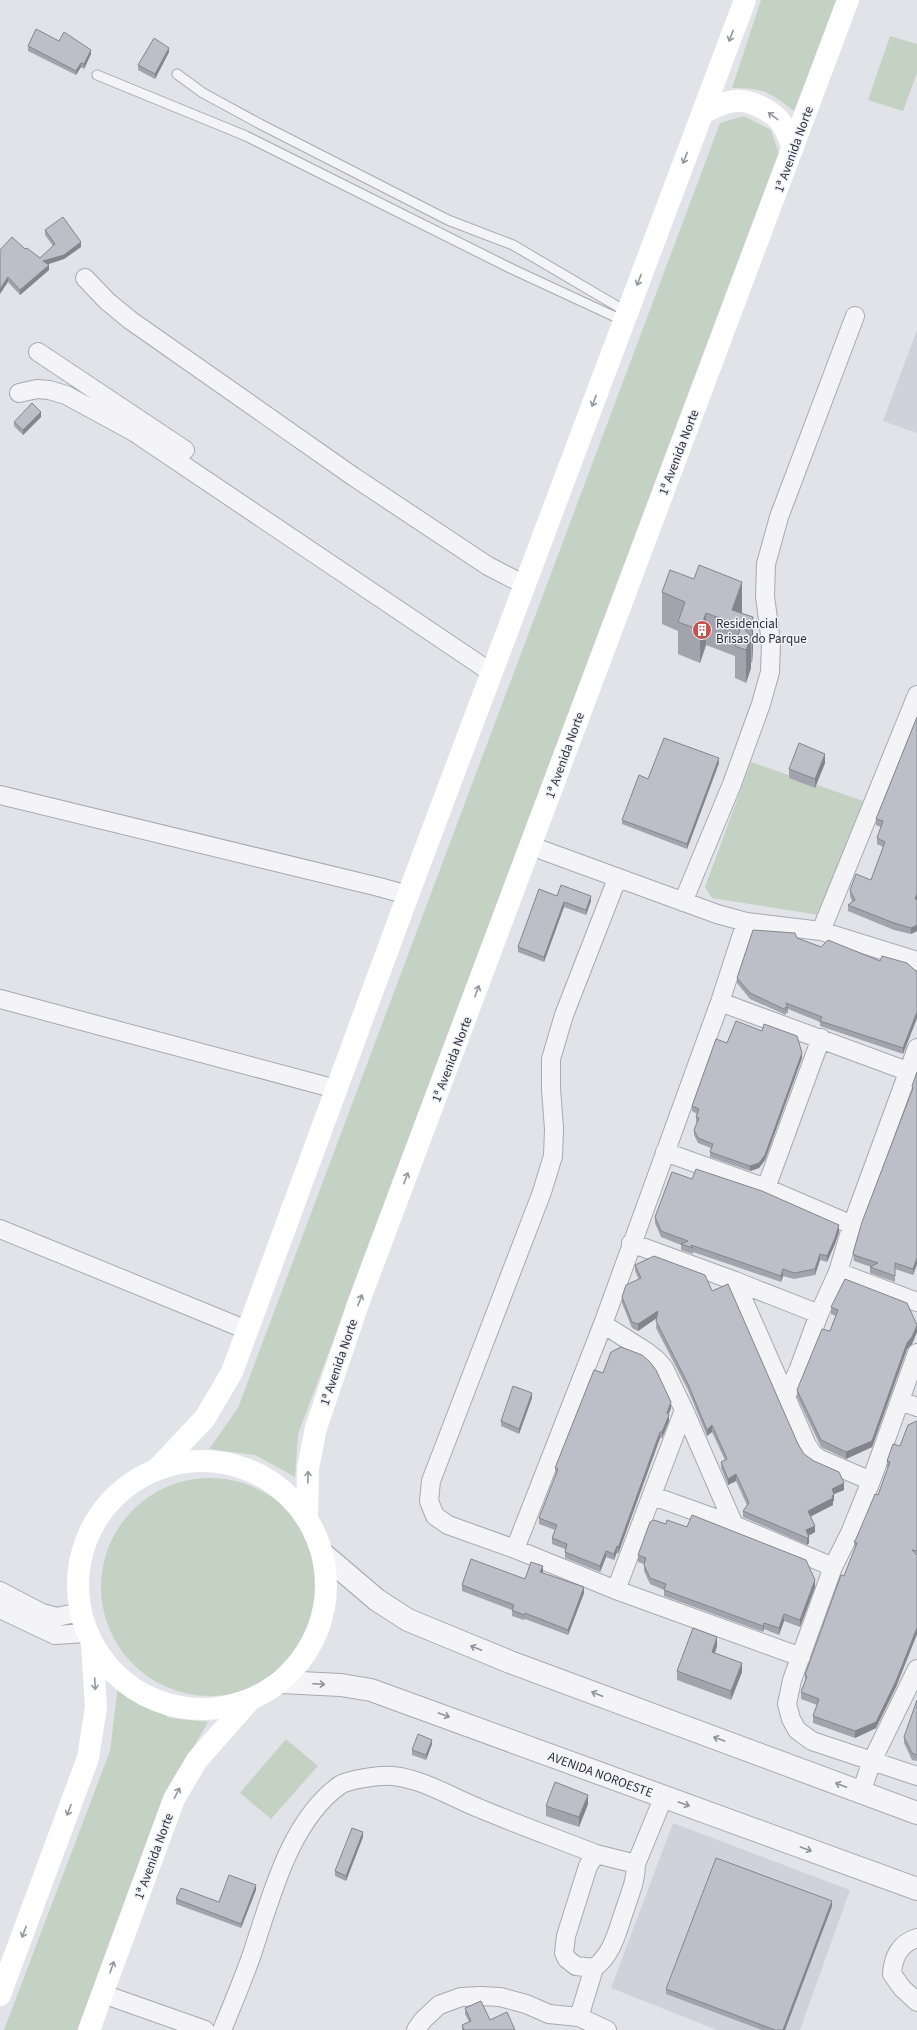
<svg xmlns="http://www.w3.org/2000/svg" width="917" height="2030" font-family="'Source Sans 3',sans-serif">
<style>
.built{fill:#cfd2da}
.green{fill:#c4d2c3}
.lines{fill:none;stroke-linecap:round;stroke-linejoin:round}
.service-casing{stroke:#a7a9b3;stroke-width:11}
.minor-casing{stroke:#a7a9b3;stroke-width:20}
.tertiary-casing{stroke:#a7a9b3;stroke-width:24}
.service{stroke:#f4f4f7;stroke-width:9}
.minor{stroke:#f4f4f7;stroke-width:18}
.tertiary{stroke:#f4f4f7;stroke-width:22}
.secondary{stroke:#fff;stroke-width:22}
.wall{fill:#a2a3ac}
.shaded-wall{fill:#84858c}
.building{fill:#bcbec8;stroke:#84858c}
.oneway{stroke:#95979f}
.oneway2{stroke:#90929b}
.labels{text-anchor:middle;stroke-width:3;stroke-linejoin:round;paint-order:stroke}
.street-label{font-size:13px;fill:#2b2f3f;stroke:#f1f2f6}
.poi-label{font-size:13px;fill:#2b2f3f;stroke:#f1f2f6;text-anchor:start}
</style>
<rect width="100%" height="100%" fill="#e1e3e9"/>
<!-- built -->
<path class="built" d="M917 330V433L883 421Z
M673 1823 850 1890 800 2030H717L611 1988Z"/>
<!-- green -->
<path class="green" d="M761 0H839L794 111C769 92 764 88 732 88Z
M890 36 917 44V73L903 111 868 100Z
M744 116 771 130 780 157 298 1434 295 1477 255 1455 209 1449 238 1408 720 123Z
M751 762 863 801 819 915 712 898 705 887Z
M101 1587a109 109 0 1 1 218 0a109 109 0 1 1-218 0Z
M118 1686 139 1701 170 1718 208 1722 173 1783 80 2030H4L110 1751Z
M286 1739 318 1766 271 1819 240 1793Z"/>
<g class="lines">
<defs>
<path id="service" d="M177 74 203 93 260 124 448 220 513 245 627 312
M97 75 246 136 512 269 624 321"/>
<path id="minor" d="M85 278 107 301 130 320 354 477 488 566 525 585
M38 352 185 450
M19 393 37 389 49 390 66 395 134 432 492 673
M0 795 379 887 408 895
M531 846 717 914 746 922 821 931 917 961
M617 879 564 1015 551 1059V1089L554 1129 553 1156 542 1192 431 1481 429 1501 435 1516 448 1525 515 1549 616 1590 801 1657
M683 902 732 784 761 704 770 672 771 643 765 596 766 564 779 517 855 316
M821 931 917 695
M0 999 336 1089
M720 1002 907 1071
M665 1152 766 1188 852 1225
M766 1188 821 1038
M0 1229 247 1330
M631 1243 735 1281 807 1445 813 1454 820 1459 871 1481
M838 1272 917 1302
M735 1281 819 1314
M603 1324 647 1352 657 1360 664 1368 684 1410 734 1525 833 1567
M917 1353 871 1481 850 1533 833 1567 792 1680 787 1704 791 1719 797 1730 812 1741 917 1776
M786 1396 798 1371 819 1314 838 1272 852 1225 917 1048
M900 1401 917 1407
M653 1496 734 1525
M515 1549 603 1324 720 1002 746 922
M616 1590 684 1410
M0 1591 42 1613 57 1617 80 1612
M0 1609 55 1635 87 1633
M861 1792 872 1761 917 1669
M596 1854 636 1864C636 1880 631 1891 626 1906 618 1928 614 1953 594 1968L576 1966 567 1959 564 1953 566 1936 588 1866Z
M636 1864 664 1796
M917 1938C900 1943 893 1957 892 1974L902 1988 917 2002
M103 1994 205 2030
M579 2017 594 1968
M222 2030C232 2006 242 1982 251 1957 270 1901 289 1821 340 1785 350 1779 381 1775 393 1776 423 1779 453 1798 481 1809 519 1825 558 1839 596 1854
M416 2030 423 2020 439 2005 461 1997 481 1996 500 1997 526 2004 549 2014 579 2017 607 2030"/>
<g id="tertiary">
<path d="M323 1554 377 1600 408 1620 510 1662 917 1813"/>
<path id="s1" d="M280 1682 341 1685 371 1690 917 1889"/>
</g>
</defs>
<!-- service casing -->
<use href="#service" class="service-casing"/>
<!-- minor casing -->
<use href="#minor" class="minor-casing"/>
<!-- tertiary casing -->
<use href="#tertiary" class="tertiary-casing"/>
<!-- service -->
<use href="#service" class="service"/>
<!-- minor -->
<use href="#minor" class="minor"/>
<!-- tertiary -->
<use href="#tertiary" class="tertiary"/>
<!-- secondary -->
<path class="secondary" d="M703 113C713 108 723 102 735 101 749 99 770 110 779 120 786 128 789 139 793 148
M78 1585a124 124 0 1 1 248 0a124 124 0 1 1-248 0Z
M158 1468 205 1418 232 1372 408 895 745 0
M307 1516 308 1468 316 1428 358 1304 848 0
M0 1995 88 1758 96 1707 92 1645
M89 2030 174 1799 197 1760 250 1700"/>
</g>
<!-- wall -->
<path class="wall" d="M59 41 91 54 84 69 81 67 76 75 28 51V46Z
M169 52 155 79 138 70V65Z
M45 230 81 247 64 259 47 264 49 270 20 295 8 282 0 250 25 249 40 258 53 246 45 235Z
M41 417 23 435 14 426V422Z
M694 579 742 613 753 617V649L752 663 751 662V668L746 683 735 678V656L706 645 700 663 678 654V631L662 624V592Z
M917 717V931L911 934 894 930 848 911V905L852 902 850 896V890L871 880 883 847 877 844V838L881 827 876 825V819Z
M719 763 687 849 622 824V820L648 779Z
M825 763 815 788 789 778V769Z
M557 896 591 901 586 915 564 907 544 962 518 952V947Z
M797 938 821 947 880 961 917 972V1018L903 1054 820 1026V1022L788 1009V1013H786V1015L750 999 737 983V978Z
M727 1043 802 1058 765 1160 759 1168 750 1171 710 1157V1152L711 1148 698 1143 694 1135V1130L697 1122H696V1117L697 1114 692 1111V1106Z
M917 1072V1264L913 1275 895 1269V1282L870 1273V1267H871L854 1261 853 1253 912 1092V1086Z
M655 1217 839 1232 835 1244 827 1262 820 1260 815 1275 794 1279 783 1276 781 1282 693 1252V1254L681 1250V1245L661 1237 655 1223Z
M635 1265 712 1291 798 1444 804 1454 844 1490 834 1494V1501H833V1505L810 1516 815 1532 808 1536 809 1543 807 1545 743 1517V1511L747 1505 736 1481 728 1485 721 1468V1462L725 1460 712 1432 707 1436 688 1390 656 1328 657 1318 638 1331 632 1328 622 1303V1297L639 1280 635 1271Z
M831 1307 917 1332 912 1344 907 1349 872 1447 846 1459 821 1447 797 1397V1390L830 1331 836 1316 831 1314Z
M532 1398 519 1434 501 1426V1421Z
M671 1408 668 1415 669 1421 662 1438H660L618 1554 617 1552 614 1560 606 1557 600 1572 565 1558V1549L552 1544V1538L555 1530 539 1524V1518L556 1475 555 1468Z
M917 1421V1634L896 1687 876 1728 855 1738 813 1723V1716L817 1705 801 1699V1692L805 1681V1675L855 1549 854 1542 878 1495 888 1468 887 1467V1461L900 1446Z
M638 1555 815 1587 800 1627 784 1621 779 1635 764 1629 763 1632 664 1596V1590L650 1584 644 1571V1564L638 1562Z
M543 1572 542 1573 584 1593 568 1635 525 1619 524 1620 512 1616V1610L462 1591V1585L525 1579Z
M717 1646 715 1653 742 1672 731 1700 677 1680V1671Z
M917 1700V1761L912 1760 904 1743V1737Z
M432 1744 426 1760 412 1755V1750Z
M588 1804 579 1827 546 1816V1806Z
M363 1837 346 1881 335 1876V1871Z
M256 1890 241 1928 176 1904V1899L219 1902Z
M832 1906 785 2030H762L666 1994V1989Z
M465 2008 490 2020 515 2030H462V2025L469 2022 465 2014Z"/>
<!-- shaded-wall -->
<path class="shaded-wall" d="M169 48V52L155 79V74Z
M91 50V54L84 69V64Z
M81 63V67L76 75V71Z
M81 242V247L64 259 43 266V261Z
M49 265V270L20 295V290Z
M8 277V282L0 294V289Z
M41 412V417L23 435V430Z
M742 582V614L732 610Z
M706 613V645L700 663V630Z
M753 617V649L752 663V630Z
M751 636V668L746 683V650Z
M825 754V763L815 788V779Z
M719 758V763L687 849V844Z
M917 893V899L915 906V899Z
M591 896V901L586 915V910Z
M564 902V907L544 962V957Z
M917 925V931L911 934V928Z
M917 1012V1018L903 1054V1048Z
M802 1053V1058L765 1160 759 1168 750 1171V1166Z
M839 1225V1232L835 1244 827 1262V1256Z
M820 1254V1260L815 1275V1269Z
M917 1258V1264L913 1275V1269Z
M783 1269V1276L781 1282V1276Z
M658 1311V1317L638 1331V1324Z
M917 1325V1332L912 1344 907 1349 872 1447 846 1459V1452Z
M532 1393V1398L519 1434V1429Z
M671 1402V1408L667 1419V1413Z
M669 1415V1421L662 1438V1432Z
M712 1425V1432L707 1436V1430Z
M660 1432V1438L618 1554V1548Z
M736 1474V1481L728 1485V1479Z
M844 1483V1490L832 1495V1489Z
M834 1494V1501H833V1505L808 1518V1511Z
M815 1526V1532L806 1537V1530Z
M809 1537V1543L807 1545V1538Z
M617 1546V1552L614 1560V1554Z
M606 1551V1557L600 1572V1566Z
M543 1566V1572L540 1578V1572Z
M815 1580V1587L800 1627V1620Z
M584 1587V1593L568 1635V1630Z
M784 1614V1621L779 1635V1628Z
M764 1623V1629L763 1632V1626Z
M917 1628V1634L896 1687 876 1728 855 1738V1731Z
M717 1637V1646L712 1661V1652Z
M742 1663V1672L731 1700V1691Z
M432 1740V1744L426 1760V1755Z
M588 1795V1804L579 1827V1817Z
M363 1832V1837L346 1881V1876Z
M256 1885V1890L241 1928V1924Z
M832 1901V1906L785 2030H783Z"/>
<!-- building -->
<path class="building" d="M36 29 59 41 64 32 91 50 84 64 81 63 76 71 28 46Z
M154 38 169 48 155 74 138 65Z
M63 217 81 242 64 255 43 261 49 265 20 290 8 277 0 289V250L12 237 25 249 27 248 40 258 55 244 45 230Z
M32 403 41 412 23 430 14 422Z
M699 565 742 582 732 610 753 617 752 630 741 626 751 636 746 650 735 646 741 626 706 613 700 630 678 622 685 602 662 592 670 570 694 579Z
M917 717V893L915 899 917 900V925L911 928 894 923 848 905 855 900 850 890 856 874 871 880 885 842 877 838 883 821 876 819Z
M664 738 719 758 687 844 622 820 639 775 648 779Z
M799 743 825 754 815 779 789 769Z
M561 885 591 896 586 910 564 902 544 957 518 947 539 889 557 896Z
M753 930 795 933 797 938 821 947 828 940 880 961 882 956 907 963 917 972V1012L903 1048 820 1021 822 1017 786 1003 788 1008 785 1007 786 1010 750 993 737 978Z
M736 1021 762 1031 764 1024 797 1036 802 1053 765 1155 759 1163 750 1166 710 1152 713 1144 698 1138 694 1130 699 1118 696 1117 699 1109 692 1106 716 1039 727 1043Z
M917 1072V1258L913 1269 895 1263V1276L870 1267 878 1263 854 1255 853 1253 862 1222 913 1088 912 1086Z
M696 1169 762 1191 839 1225 835 1238 827 1256 820 1254 815 1269 794 1273 783 1269 781 1276 691 1245 693 1248 681 1244 688 1241 661 1231 655 1217 672 1172 692 1179Z
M654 1256 705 1275 712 1291 728 1284 798 1444 804 1454 814 1461 839 1472 844 1483 832 1489 834 1494 832 1496 833 1498 808 1511 815 1526 806 1530 809 1537 807 1538 743 1511 749 1503 736 1474 728 1479 721 1462 727 1459 712 1425 707 1430 688 1384 656 1321 658 1311 638 1324 632 1322 622 1297 626 1285 641 1278 635 1265Z
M845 1279 907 1303 917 1325 912 1337 907 1343 872 1441 846 1452 821 1440 797 1390 822 1329 830 1331 838 1310 831 1307Z
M621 1347 642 1355 650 1362 656 1370 671 1402 667 1413 669 1415 662 1432H660L618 1548 617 1546 614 1554 606 1551 600 1566 565 1552 567 1544 552 1538 557 1525 539 1518 558 1469 555 1468 594 1370 603 1373 611 1352Z
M513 1386 532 1393 519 1429 501 1421Z
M917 1421V1551L912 1550 917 1555V1628L896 1681 876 1722 855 1731 813 1716 819 1699 801 1692 807 1676 805 1675 841 1575 844 1576 857 1543 854 1542 856 1539 875 1494 878 1495 890 1462 887 1461 893 1444 900 1446 908 1425Z
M692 1515 806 1560 815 1580 800 1620 784 1614 779 1628 764 1623 763 1626 664 1590 666 1584 650 1578 644 1565 646 1558 638 1555 650 1522 654 1520 666 1524 667 1520 687 1527Z
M471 1559 525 1579 531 1562 543 1566 540 1572 584 1587 568 1630 525 1613 524 1615 512 1610 514 1605 462 1585Z
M693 1628 717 1637 712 1652 742 1663 731 1691 677 1671Z
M917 1700V1755L912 1753 904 1737Z
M418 1734 432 1740 426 1755 412 1750Z
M555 1782 588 1795 579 1817 546 1806Z
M352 1828 363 1832 346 1876 335 1871Z
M716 1858 832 1901 783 2030H775L666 1989Z
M229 1875 256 1885 241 1924 176 1899 181 1888 219 1902Z
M481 2001 490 2020 507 2012 515 2030H464L462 2025 471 2021 465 2008Z"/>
<!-- one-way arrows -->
<defs><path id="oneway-shaft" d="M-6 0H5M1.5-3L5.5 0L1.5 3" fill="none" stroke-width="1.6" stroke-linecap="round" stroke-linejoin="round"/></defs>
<g class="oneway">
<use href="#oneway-shaft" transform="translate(731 36) rotate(111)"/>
<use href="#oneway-shaft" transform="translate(773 116) rotate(-143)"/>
<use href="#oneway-shaft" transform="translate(685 158) rotate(111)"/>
<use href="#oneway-shaft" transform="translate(639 280) rotate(111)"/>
<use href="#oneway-shaft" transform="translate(594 401) rotate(111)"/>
<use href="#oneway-shaft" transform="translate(477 991) rotate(-70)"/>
<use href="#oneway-shaft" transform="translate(406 1178) rotate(-69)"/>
<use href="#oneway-shaft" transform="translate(360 1300) rotate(-69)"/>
<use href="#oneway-shaft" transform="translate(308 1477) rotate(-88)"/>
<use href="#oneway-shaft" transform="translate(95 1684) rotate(87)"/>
<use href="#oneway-shaft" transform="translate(177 1793) rotate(-63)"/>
<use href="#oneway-shaft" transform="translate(69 1810) rotate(111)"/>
<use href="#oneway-shaft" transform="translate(24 1932) rotate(111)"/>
<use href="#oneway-shaft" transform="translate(112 1967) rotate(-71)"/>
</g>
<g class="oneway2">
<use href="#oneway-shaft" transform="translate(476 1648) rotate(-158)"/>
<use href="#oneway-shaft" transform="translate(319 1684) rotate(3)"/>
<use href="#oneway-shaft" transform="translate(597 1694) rotate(-159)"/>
<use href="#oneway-shaft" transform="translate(444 1715) rotate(20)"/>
<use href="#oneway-shaft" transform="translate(719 1739) rotate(-160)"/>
<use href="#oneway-shaft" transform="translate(841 1785) rotate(-159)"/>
<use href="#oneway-shaft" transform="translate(684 1804) rotate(20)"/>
<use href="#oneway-shaft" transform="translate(806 1849) rotate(20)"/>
</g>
<!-- icons -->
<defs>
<symbol id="building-disc" viewBox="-11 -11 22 22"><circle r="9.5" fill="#c45250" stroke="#f1f2f6"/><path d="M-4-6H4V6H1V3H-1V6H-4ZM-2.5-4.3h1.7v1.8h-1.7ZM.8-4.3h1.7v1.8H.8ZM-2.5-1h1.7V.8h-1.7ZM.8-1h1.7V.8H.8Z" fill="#fff"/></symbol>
</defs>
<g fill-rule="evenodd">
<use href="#building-disc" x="691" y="619" width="22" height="22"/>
</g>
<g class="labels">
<!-- street labels -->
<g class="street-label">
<text transform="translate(793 149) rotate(-70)" y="5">1ᵃ Avenida Norte</text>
<text transform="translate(678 452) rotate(-69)" y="5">1ᵃ Avenida Norte</text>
<text transform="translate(564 755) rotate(-70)" y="5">1ᵃ Avenida Norte</text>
<text transform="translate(451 1059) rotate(-69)" y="5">1ᵃ Avenida Norte</text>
<text transform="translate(338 1362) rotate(-71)" y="5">1ᵃ Avenida Norte</text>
<text dy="5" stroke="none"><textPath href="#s1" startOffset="336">AVENIDA NOROESTE</textPath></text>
<text transform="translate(153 1856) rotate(-70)" y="5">1ᵃ Avenida Norte</text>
</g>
<!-- poi labels -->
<g class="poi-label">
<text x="716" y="628">Residencial<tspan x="716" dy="15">Brisas do Parque</tspan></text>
</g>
</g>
</svg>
